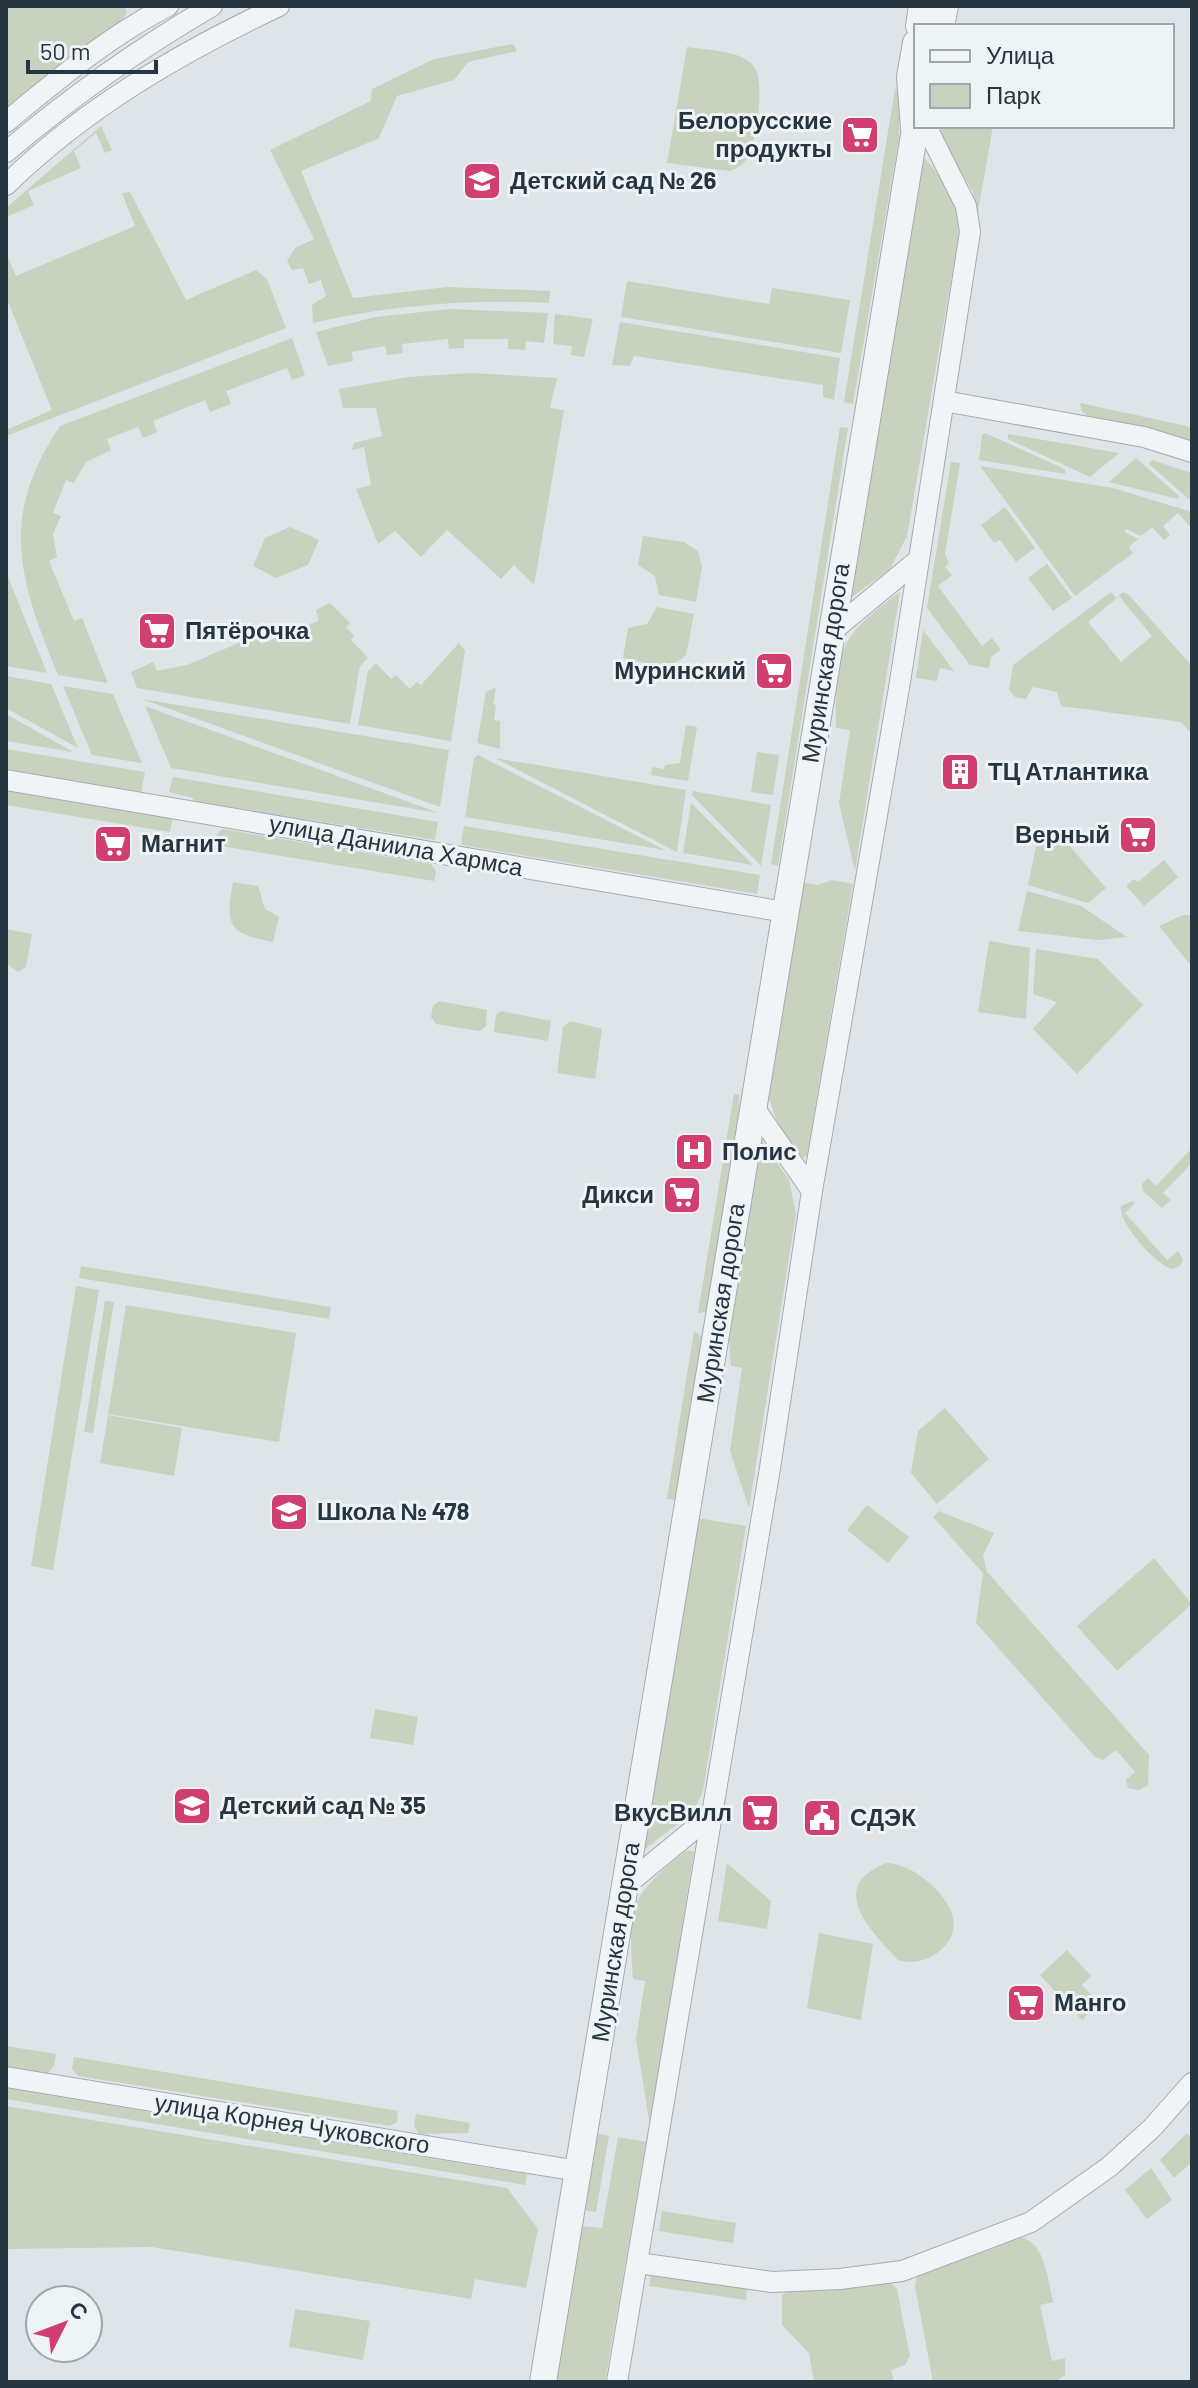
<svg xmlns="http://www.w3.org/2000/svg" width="1198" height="2388" font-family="Barlow,sans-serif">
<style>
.green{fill:#c8d2bf;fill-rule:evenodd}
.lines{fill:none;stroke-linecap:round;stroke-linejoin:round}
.minor-casing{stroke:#a3acb2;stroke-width:22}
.tertiary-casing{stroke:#a3acb2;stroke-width:28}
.minor{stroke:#f1f4f6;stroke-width:20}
.tertiary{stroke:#f1f4f6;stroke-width:26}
.labels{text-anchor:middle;stroke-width:6;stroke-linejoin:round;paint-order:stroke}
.poi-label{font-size:24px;font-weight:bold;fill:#273540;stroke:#eef3f6;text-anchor:start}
.street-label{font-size:24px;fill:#273540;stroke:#eef3f6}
</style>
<rect width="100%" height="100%" fill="#dee4e8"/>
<!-- green -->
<path class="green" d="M6 6H124L127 13 118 25 6 109Z
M513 44 517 51 468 62 454 80 397 96 379 138 301 171 353 298 447 287 550 291 549 303C467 299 393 305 313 323L312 305 326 296 321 280 309 284 303 268 292 270 287 261 295 248 314 239 270 150 371 101 372 89 434 59Z
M687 47C707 50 739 50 753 65 766 79 757 138 748 156 745 163 738 168 730 171L667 163Z
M895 89 900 90 899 138 853 404 844 402Z
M101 126 112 150 105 153 96 133 74 151 81 168 28 191 34 205 6 217V208Z
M940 126H993L978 212 973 192 945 145Z
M921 155C945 178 960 205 958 240L907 536 890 569 852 597 850 595Z
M130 192 186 300 256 270 267 279 286 328 6 436V430L52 410 6 297V253L16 276 135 226 122 193Z
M627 281 769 304 772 288 850 300 841 353 621 317Z
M450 309 548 313 544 343 526 341 525 350 508 349V339H464V348L449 349 448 339 402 344 403 353 387 355 385 346 352 352 353 361 328 366 316 332 375 317Z
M555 314 593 319 584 357 571 355 572 346 553 344Z
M620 322 840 358 834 400 823 397V385L634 356 630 366 612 365Z
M292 338 305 375 292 380 287 368 226 391 231 404 210 412 205 400 153 421 157 432 143 438 138 427 107 439 111 450 86 462 74 483 66 480 53 513 61 516 53 534 57 557 49 561 74 621 82 618 108 683 58 675C17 576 0 515 60 426Z
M471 373 557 378 550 408 564 410 534 585 514 565 501 579 447 530 421 557 395 531 378 544 356 489 371 485 364 447 352 450 354 443 382 436 376 408H343L339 389 408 377Z
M1080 403 1182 425 1192 428V441L1090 417 1082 412Z
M840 427 848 428 778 866 771 864Z
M985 433 1065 469V474L979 460 982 435Z
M1008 434 1119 453 1090 477 1008 439Z
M1136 458 1179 496 1178 499 1109 482Z
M1152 460 1192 473V502L1149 464Z
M951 462 960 463 945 554 949 563 945 567 952 575 938 586 982 646 992 638 1001 650 991 657 989 668 970 665 927 608Z
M980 466 1113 488 1192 512V529L1178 513 1163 526 1170 535 1164 540 1152 527 1141 536 1126 529 1125 532 1138 539 1129 547 1133 553 1075 596Z
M1005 507 1035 548 1016 562 1000 540 994 543 981 525Z
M290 527 319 540 308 565 276 578 253 566 265 538Z
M643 536 684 542 698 551 702 567 696 602 659 595 655 576 638 565Z
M1047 564 1072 598 1053 611 1028 578Z
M6 572 47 673 6 666Z
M900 592 855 871 839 803 850 730 836 728C835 651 837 638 900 592Z
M1111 592 1116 598 1123 592 1129 595 1192 666V734L1181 722 1061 706 1057 692 1033 687 1026 699 1015 697 1009 690 1013 665ZM1119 596 1152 636 1121 662 1088 622Z
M330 603 350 623 346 627 354 636 351 640 368 658 360 666 350 724 137 688 131 672 153 662 157 671 187 665 257 635 261 644 298 629 304 643 308 641 303 627 319 621 316 610Z
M657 607 694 614 686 655C669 672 644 662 623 658L628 628 647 624Z
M923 630 954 671 940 668 937 681 916 678Z
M459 643 465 651 451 741 358 725 368 671 376 663 391 679 396 675 410 689 417 682 421 685Z
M6 676 51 684 78 748 6 708Z
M63 686 113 694 142 763 92 755Z
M496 687 493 704 496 705 494 720 500 721V749L477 743 486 692Z
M142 699 449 750 440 807Z
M145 706 439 813 171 768Z
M6 714 73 752 6 741Z
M686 725 697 727 688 781 651 775 652 767 664 769 665 765 680 763Z
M6 749 145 772 141 792 6 769Z
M757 752 779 755 773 795 751 792Z
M478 755 665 850 465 817 474 758Z
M495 758 686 790 677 852Z
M173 777 438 822 435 840 193 801V798L169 792Z
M6 789 173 816 170 832 6 805Z
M693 791 771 805 761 866 692 795Z
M691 803 753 865 683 853Z
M464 826 760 875 757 894 461 845Z
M222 829 431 864 436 872 434 881 215 845 216 836Z
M1037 842 1068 844 1106 888 1088 903 1028 885Z
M1164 860 1178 877 1144 906 1126 886 1134 879 1138 882Z
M832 880 853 884 807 1155 803 1158 778 1125 768 1095 804 883 818 885Z
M233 882 258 886 265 909 279 917 273 942C229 933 225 927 233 882Z
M1027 891 1081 906 1127 937 1098 940 1018 931Z
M1183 915H1192V967L1159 926Z
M6 929 32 934 26 967 18 972 6 963Z
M989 941 1030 948 1026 1019 978 1012Z
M1036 949 1098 959 1143 1005 1077 1074 1033 1029 1057 1002 1033 994Z
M439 1001 487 1010 486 1026 480 1031 436 1024 431 1017 433 1006Z
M501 1011 551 1021 548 1041 494 1032 496 1015Z
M570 1021 602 1029 595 1079 557 1073 563 1027Z
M734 1094 739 1095 738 1131 708 1312 698 1313Z
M760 1138 789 1180 796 1214 749 1508 730 1451 742 1368 731 1366 728 1322Z
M1192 1148V1163L1163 1193 1171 1200 1162 1208 1143 1191 1142 1184 1148 1178 1156 1186Z
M1132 1201 1135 1203 1125 1213 1167 1260 1178 1251 1183 1260 1180 1266 1172 1269C1156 1265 1118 1223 1121 1206Z
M81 1266 331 1307 329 1319 79 1278Z
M76 1286 99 1290 53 1570 31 1566Z
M105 1301 114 1302 93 1433 84 1432Z
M126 1305 296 1333 279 1442 108 1414Z
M694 1331 703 1338 676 1500 667 1499Z
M945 1408 989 1459 937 1504 911 1473 918 1431Z
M108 1415 182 1428 174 1476 100 1463Z
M867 1505 909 1537 888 1563 847 1530Z
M939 1511 994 1533 983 1555 987 1572 1149 1755 1148 1785 1139 1790 1128 1788 1126 1780 1135 1772 1116 1750 1103 1760 1095 1757 976 1623 983 1573 933 1517Z
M697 1518 746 1526 703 1791 693 1812 645 1849 642 1846Z
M1154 1558 1192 1604 1117 1671 1077 1626Z
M375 1709 418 1717 413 1745 370 1738Z
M687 1850 694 1852 650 2126 636 2039 645 1981 633 1979C628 1904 628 1898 687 1850Z
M727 1863 771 1901 767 1929 718 1921Z
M887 1863C911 1864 941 1888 951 1911 964 1943 926 1969 898 1960 871 1931 825 1886 887 1863Z
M819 1933 873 1944 861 2020 807 2008Z
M1067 1950 1091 1976 1082 1985 1099 2003 1082 2020 1040 1975Z
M6 2046 56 2054 54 2066 47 2074 6 2067Z
M74 2057 398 2111 397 2122 390 2126 78 2076 72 2069Z
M6 2088 527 2174 525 2185 6 2099Z
M6 2106 507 2188 538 2229 526 2288 475 2279 471 2299 152 2247 6 2249Z
M416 2114 470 2123 468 2133 419 2134 414 2126Z
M1187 2133 1192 2139V2162L1174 2178 1160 2160Z
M598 2134 609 2136 596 2212 585 2210Z
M618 2137 646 2142 605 2382H556L582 2226 602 2228Z
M1151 2168 1172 2200 1147 2219 1125 2190Z
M662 2211 736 2223 733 2243 659 2231Z
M1015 2237C1045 2236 1048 2281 1053 2302L1040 2305 1052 2361 1065 2358V2375L1055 2382H933L915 2286 917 2276Z
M651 2274 747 2287 746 2300 649 2286Z
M889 2281 897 2289 910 2356 905 2365 891 2370 894 2382H814L809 2353 782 2325V2295L789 2290Z
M295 2309 370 2321 363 2360 289 2347Z"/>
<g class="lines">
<defs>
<path id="minor" d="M6 122C57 80 109 36 168 6
M6 152C71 97 138 49 212 6
M6 185C85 108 179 53 279 6
M944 401 1144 437 1192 452
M831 632 917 561
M6 780 785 912
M753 1106 812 1191
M625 1886 710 1816
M6 2077 578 2171
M638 2263 772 2282 840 2279 902 2271 1031 2222 1109 2167 1152 2128 1192 2083
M617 2382 770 1468 812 1191 899 688 970 232 966 206 926 126"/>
<path id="tertiary" d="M919 26 922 6
M941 26 945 6
M914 128 910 77 916 43
M543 2382 916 123"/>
</defs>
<!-- minor casing -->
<use href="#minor" class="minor-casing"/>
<!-- tertiary casing -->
<use href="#tertiary" class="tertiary-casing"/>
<!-- minor -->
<use href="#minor" class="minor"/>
<!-- tertiary -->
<use href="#tertiary" class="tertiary"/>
</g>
<!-- icons -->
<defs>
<symbol id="supermarket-square" viewBox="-11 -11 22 22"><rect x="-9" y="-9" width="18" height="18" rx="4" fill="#d13f70" stroke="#eef3f6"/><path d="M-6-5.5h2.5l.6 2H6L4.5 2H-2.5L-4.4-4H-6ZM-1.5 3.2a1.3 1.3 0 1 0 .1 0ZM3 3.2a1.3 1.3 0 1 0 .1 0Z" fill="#fff"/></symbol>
<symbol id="school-square" viewBox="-11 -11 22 22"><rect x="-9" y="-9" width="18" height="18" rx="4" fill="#d13f70" stroke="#eef3f6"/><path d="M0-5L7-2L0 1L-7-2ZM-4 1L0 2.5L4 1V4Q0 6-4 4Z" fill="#fff"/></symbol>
<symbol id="building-square" viewBox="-11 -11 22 22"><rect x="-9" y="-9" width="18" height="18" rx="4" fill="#d13f70" stroke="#eef3f6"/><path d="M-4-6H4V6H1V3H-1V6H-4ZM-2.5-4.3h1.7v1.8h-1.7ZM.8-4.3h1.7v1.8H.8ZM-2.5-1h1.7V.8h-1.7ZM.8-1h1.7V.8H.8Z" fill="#fff"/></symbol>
<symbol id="hospital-square" viewBox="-11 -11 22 22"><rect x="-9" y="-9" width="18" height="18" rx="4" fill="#d13f70" stroke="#eef3f6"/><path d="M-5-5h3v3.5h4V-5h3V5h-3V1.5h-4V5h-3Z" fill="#fff"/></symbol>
<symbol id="civic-square" viewBox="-11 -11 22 22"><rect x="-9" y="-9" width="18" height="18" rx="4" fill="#d13f70" stroke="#eef3f6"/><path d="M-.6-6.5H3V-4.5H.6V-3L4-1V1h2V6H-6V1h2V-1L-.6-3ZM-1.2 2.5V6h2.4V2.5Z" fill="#fff"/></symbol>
</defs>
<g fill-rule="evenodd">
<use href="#supermarket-square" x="838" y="113" width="44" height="44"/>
<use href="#school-square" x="460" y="159" width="44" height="44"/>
<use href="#supermarket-square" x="135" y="609" width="44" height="44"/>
<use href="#supermarket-square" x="752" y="649" width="44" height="44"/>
<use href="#building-square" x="938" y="750" width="44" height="44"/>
<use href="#supermarket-square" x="1116" y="813" width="44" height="44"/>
<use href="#supermarket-square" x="91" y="822" width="44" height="44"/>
<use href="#hospital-square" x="672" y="1130" width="44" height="44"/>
<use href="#supermarket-square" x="660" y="1173" width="44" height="44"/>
<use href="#school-square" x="267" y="1490" width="44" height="44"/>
<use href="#school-square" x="170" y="1784" width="44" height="44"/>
<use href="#supermarket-square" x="738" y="1791" width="44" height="44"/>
<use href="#civic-square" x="800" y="1796" width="44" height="44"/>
<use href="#supermarket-square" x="1004" y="1981" width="44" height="44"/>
</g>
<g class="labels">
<!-- poi labels -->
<g class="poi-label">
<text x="832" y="129" text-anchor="end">Белорусские<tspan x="832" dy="28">продукты</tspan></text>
<text x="510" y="189">Детский сад № 26</text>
<text x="185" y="639">Пятёрочка</text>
<text x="746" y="679" text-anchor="end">Муринский</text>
<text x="988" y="780">ТЦ Атлантика</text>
<text x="1110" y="843" text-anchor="end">Верный</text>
<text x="141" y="852">Магнит</text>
<text x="722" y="1160">Полис</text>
<text x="654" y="1203" text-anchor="end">Дикси</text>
<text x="317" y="1520">Школа № 478</text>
<text x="220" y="1814">Детский сад № 35</text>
<text x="732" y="1821" text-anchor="end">ВкусВилл</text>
<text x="850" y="1826">СДЭК</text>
<text x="1054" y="2011">Манго</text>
</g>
<!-- street labels -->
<g class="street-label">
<text transform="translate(826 663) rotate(-81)" y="8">Муринская дорога</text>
<text transform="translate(396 846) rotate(10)" y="8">улица Даниила Хармса</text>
<text transform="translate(721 1303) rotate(-81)" y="8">Муринская дорога</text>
<text transform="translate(616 1942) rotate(-81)" y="8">Муринская дорога</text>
<text transform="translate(292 2124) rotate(9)" y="8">улица Корнея Чуковского</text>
</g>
</g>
<!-- border -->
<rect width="1198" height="2388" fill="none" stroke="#273540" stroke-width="16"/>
<!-- legend -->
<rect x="914" y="24" width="260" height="104" fill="#eef3f6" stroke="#9ea7ad" stroke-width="2"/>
<rect x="930" y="50" width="40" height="12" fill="#f1f4f6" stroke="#9ea7ad" stroke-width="2"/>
<text x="986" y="64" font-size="24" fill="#273540">Улица</text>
<rect x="930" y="84" width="40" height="24" fill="#c8d2bf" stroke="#9ea7ad" stroke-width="2"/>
<text x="986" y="104" font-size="24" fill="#273540">Парк</text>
<!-- north arrow -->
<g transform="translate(64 2324) rotate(48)"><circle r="38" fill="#eef3f6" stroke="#9ea7ad" stroke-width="2"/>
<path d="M0-6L14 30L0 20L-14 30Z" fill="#d13f70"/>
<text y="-12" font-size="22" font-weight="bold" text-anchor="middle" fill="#273540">С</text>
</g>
<!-- scale -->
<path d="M28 60v12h128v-12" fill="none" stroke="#273540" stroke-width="4"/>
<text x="40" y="60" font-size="24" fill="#273540" stroke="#eef3f6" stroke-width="6" paint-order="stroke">50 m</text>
</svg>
